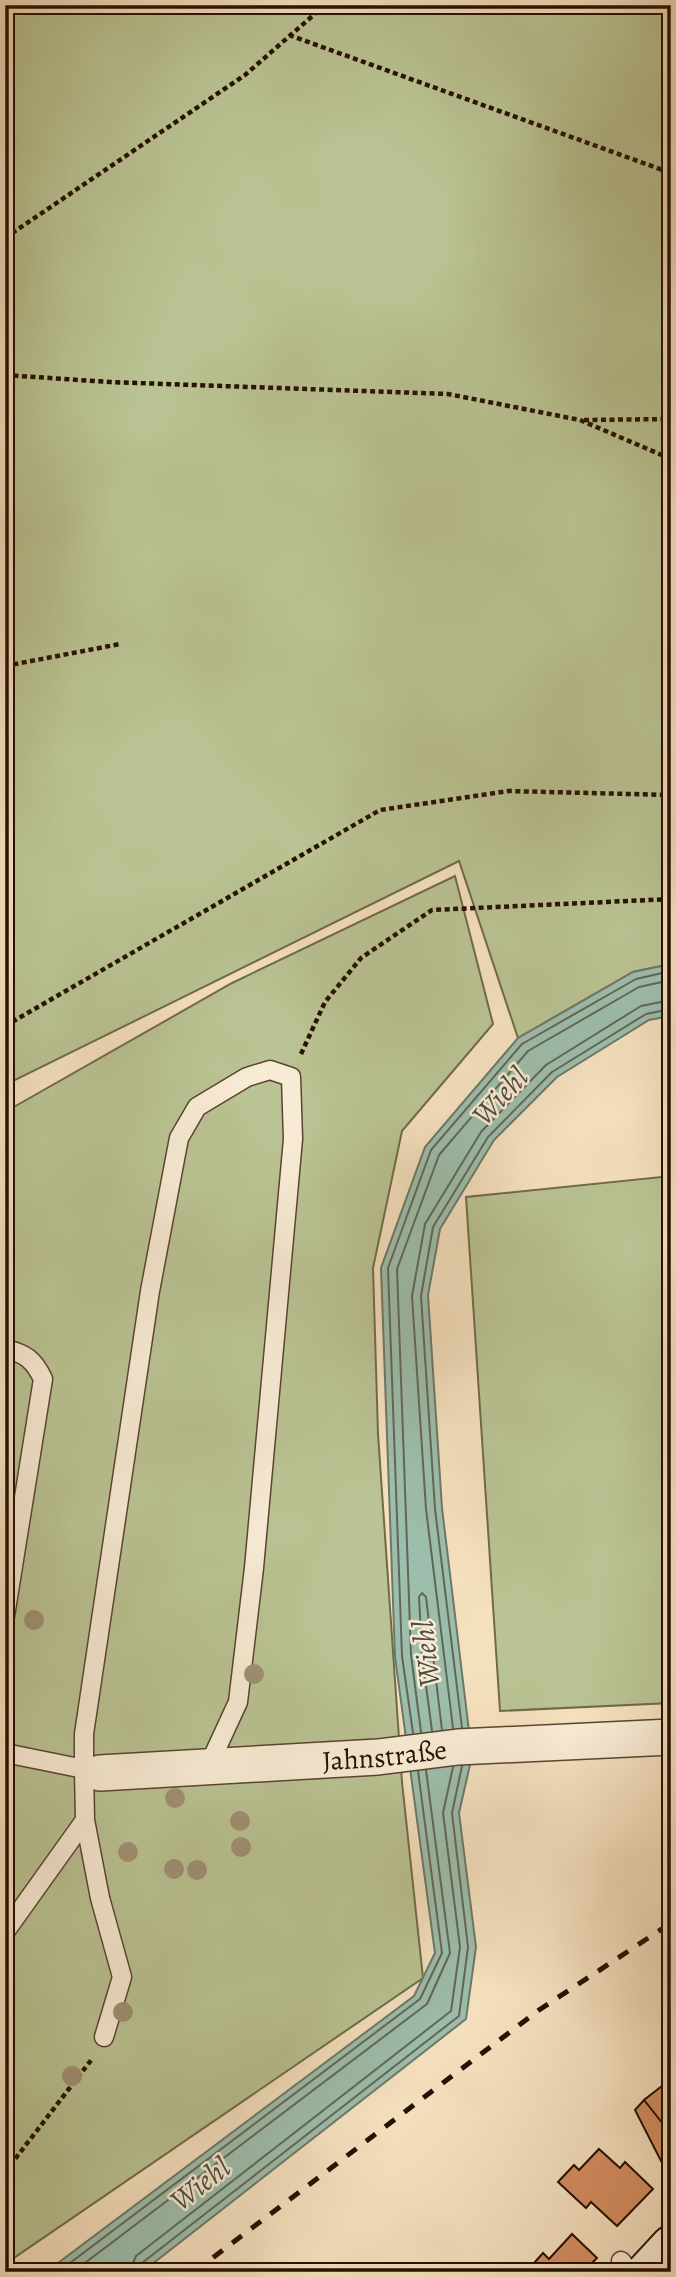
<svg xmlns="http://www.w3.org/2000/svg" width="676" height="2277" font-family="Alegreya,serif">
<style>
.green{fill:#bac393;stroke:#706a4a;stroke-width:2}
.water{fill:#9dbeac;stroke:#6d7868;stroke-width:2}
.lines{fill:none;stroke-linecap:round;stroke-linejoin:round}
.shore{stroke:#616757;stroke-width:2}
.building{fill:#d59063;stroke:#251002;stroke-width:2}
.lane-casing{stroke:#594431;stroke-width:21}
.street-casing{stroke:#594431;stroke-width:38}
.secondary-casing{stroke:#251002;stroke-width:42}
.path{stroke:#251002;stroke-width:4.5;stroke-dasharray:5 3.5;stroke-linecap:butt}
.lane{stroke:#f8ebd5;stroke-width:18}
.street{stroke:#f8ebd5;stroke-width:35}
.secondary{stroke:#f8ebd5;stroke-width:38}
.rail{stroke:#251002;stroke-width:5;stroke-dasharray:12 12;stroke-linecap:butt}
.tree{fill:#9f9073}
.labels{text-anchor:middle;stroke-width:5;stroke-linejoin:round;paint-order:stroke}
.street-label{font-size:28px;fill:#251002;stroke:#f8ebd5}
.water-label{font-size:30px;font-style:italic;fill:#4f4d3e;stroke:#f8ebd5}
</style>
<rect width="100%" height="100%" fill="#f5e0be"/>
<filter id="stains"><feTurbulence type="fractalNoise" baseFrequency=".00286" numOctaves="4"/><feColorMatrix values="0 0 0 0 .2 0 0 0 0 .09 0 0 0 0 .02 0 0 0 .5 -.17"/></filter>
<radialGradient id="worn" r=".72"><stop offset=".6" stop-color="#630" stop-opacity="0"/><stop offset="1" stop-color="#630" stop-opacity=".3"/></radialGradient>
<!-- green -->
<path class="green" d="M5 5H671V964L633 972 518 1038 459 861 5 1085Z
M455 876 493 1024 402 1131 373 1268 378 1434 402 1782 423 1978 5 2264V1112L232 983Z
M671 1176V1703L500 1711 466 1197Z"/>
<!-- water -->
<path class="water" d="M671 964V1016L649 1020 557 1077 494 1140 440 1229 428 1295 442 1508 472 1756 459 1813 476 1947 466 2019 142 2272H46L414 1996 435 1953 395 1657 381 1268 425 1147 518 1038 633 972Z"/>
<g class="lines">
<!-- shore -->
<path class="shore" d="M453 1728 426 1509 412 1296 425 1224 481 1132 546 1065 641 1006 671 1000
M462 1728 435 1509 421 1296 433 1227 488 1137 552 1072 646 1014 671 1009
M432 1731 422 1655 419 1597 422 1593 426 1597 442 1730
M421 1732 411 1655 397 1269 439 1155 528 1051 639 987 671 980
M413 1733 402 1656 388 1268 431 1150 522 1044 636 979 671 971
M58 2272 420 1999 442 1953 418 1771
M73 2272 427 2004 450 1953 426 1770
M129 2272 136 2256 451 2011 460 1947 443 1813 453 1767
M138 2272 142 2263 459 2016 468 1947 452 1813 462 1766"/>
</g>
<!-- building -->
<path class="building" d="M671 2079V2134L644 2100Z
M644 2100 671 2134V2152L661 2161 635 2110Z
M599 2149 620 2168 625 2162 653 2189 617 2226 591 2202 586 2208 558 2182 574 2165 579 2170Z
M572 2234 597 2258 583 2272H526L543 2253 549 2259Z"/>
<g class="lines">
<defs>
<path id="lane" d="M5 1349C25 1353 34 1360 43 1379L5 1616
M5 1753 84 1769 85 1820 100 1898 122 1977 104 2037
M100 1773 84 1769V1734L150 1291 179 1138 197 1107 247 1077 270 1070 291 1077 293 1139 254 1568 238 1702 208 1767
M5 1932 85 1820
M621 2261 630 2272"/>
<g id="street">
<path id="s1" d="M100 1773 378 1757 458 1747 671 1737"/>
</g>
<path id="secondary" d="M646 2272 671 2245"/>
</defs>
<!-- lane casing -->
<use href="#lane" class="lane-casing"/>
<!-- street casing -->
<use href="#street" class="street-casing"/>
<!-- secondary casing -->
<use href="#secondary" class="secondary-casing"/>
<!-- path -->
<path class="path" d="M289 35 671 173
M5 238 245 75 325 5
M5 375 109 382 448 394 580 420 671 459
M584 420 671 419
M5 666 120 644
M5 1026 380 810 508 791 671 795
M301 1054 325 1002 361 958 432 910 671 899
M5 2172 92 2059"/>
<!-- lane -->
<use href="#lane" class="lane"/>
<!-- street -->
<use href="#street" class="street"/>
<!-- secondary -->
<use href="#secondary" class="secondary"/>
<!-- rail -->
<path class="rail" d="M194 2272 539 2010 671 1923"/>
</g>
<!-- trees -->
<g class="tree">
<circle cx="34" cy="1620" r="10"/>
<circle cx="254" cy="1674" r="10"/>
<circle cx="175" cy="1798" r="10"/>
<circle cx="240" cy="1821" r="10"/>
<circle cx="241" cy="1847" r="10"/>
<circle cx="128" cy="1852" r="10"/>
<circle cx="174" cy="1869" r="10"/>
<circle cx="197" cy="1870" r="10"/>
<circle cx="123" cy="2012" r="10"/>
<circle cx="72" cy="2076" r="10"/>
</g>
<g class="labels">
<!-- street labels -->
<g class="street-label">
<text dy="10" stroke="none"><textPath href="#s1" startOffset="285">Jahnstraße</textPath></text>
</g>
<!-- water labels -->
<g class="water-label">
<text transform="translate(500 1096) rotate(-47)" y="10">Wiehl</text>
<text transform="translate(426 1654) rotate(-96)" y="10">Wiehl</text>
<text transform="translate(200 2184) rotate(-38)" y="10">Wiehl</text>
</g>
</g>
<!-- margin -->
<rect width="676" height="2277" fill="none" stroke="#f5e0be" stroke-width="28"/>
<rect x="7" y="7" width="662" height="2263" fill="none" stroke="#251002" stroke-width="3.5"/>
<rect x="14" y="14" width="648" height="2249" fill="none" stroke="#251002" stroke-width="2"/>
<rect width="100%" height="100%" filter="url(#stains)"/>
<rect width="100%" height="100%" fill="url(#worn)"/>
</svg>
